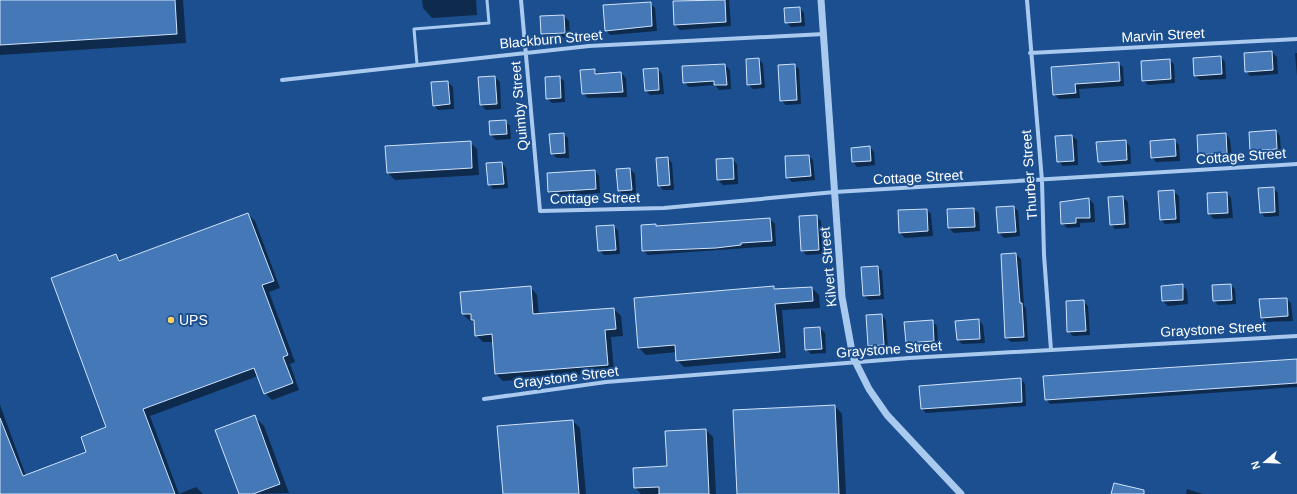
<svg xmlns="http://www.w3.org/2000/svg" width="1297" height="494" font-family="Helvetica,sans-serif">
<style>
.shadow{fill:#0007}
.building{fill:#4478b7;stroke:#cfe3fa}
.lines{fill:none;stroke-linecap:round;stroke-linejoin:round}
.service{stroke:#a9c9ee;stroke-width:3}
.minor{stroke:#a9c9ee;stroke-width:4}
.tertiary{stroke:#a9c9ee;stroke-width:7}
.poi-dot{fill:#ffd166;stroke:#1b4f8f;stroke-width:1.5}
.labels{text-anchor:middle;stroke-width:4;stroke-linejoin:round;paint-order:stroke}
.street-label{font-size:14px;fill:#fff;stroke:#1b4f8f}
.poi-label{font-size:14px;fill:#fff;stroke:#1b4f8f;text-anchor:start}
</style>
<rect width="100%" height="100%" fill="#1b4f8f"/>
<!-- shadow -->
<path class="shadow" d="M0 0H183L186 43 0 55Z
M422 0H476L477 15 432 18 423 8Z
M706 0H729L731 26 680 30 675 25 674 2Z
M650 3 655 8 657 31 610 35 606 30Z
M800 8 804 13 805 26 791 27 786 22Z
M564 16 569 21 570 37 547 38 542 34Z
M1272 52 1277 57 1278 74 1250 76 1246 71Z
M1295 53H1297V76Z
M1221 57 1225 62 1226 79 1200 80 1195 76Z
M759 59 763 64 765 88 753 89 748 84Z
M1169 60 1174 64 1175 83 1148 85 1143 80Z
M1118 63 1123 67 1124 86 1079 89 1080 98 1059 99 1054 94 1053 68Z
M725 65 730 70 731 89 719 90 715 85 689 87 684 82Z
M794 65 799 69 801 104 786 105 781 100Z
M658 69 662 74 664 94 650 95 646 91Z
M595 70 600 75 621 73 626 78 627 97 588 98 583 93Z
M495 77 500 82 501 109 486 110 481 105Z
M559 77 564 81 565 102 552 103 547 98Z
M448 82 453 87 454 109 438 110 434 105Z
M505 121 510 126 511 139 496 140 491 135Z
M1276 131 1280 136 1281 153 1255 155 1251 150Z
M563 134 568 138 569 158H557L552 154Z
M1226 134 1230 139 1232 157 1204 159 1199 154Z
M1072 136 1077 140 1078 165 1063 166 1058 161Z
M1174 140 1179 145 1180 161 1156 162 1152 157Z
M1125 141 1130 146 1131 164 1103 166 1099 161Z
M470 142 477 149 479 175 395 180 388 173Z
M870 147 874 152 875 165 857 167 853 162Z
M809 156 813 160 815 180 792 182 787 177Z
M668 158 672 163 674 190H663L659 185Z
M732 159 737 164 738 184 723 185 718 180 717 160Z
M502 163 506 168 508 188 493 189 489 184Z
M630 169 635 174 636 194 623 195 619 190Z
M595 171 599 176 600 193 554 197 549 192 548 174Z
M1273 188 1278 193 1279 216 1265 217 1261 213Z
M1174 192 1179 196 1180 223 1165 224 1161 220Z
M1227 193 1231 198 1233 218 1214 219 1209 214Z
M1123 197 1128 202 1129 228 1115 229 1111 224Z
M1089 199 1094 204 1095 222 1080 223V227L1067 228 1062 223Z
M1014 207 1018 211 1020 236 1004 238 999 233Z
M974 209 979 213 980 231 954 233 949 228Z
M927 210 931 214 933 236 905 238 900 233 899 211Z
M248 214 255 221 280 288 269 292 295 362 290 364 299 390 272 400 265 393 258 376 150 416 179 494 196 487 203 494H0V405L26 476 88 453 107 428 116 255 122 261Z
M816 216 821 221 823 254 806 255 802 250Z
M770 219 775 224 776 246 648 255 643 250 655 225 657 227Z
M614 226 618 231 620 254 604 255 599 250Z
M1016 254 1021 259 1024 306 1026 308 1028 341 1011 342 1006 338Z
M878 267 882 271 884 299 869 300 864 296Z
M1182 285 1187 290 1188 304 1168 306 1163 301 1162 287Z
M1231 285 1235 289 1236 304 1218 305 1214 300Z
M530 287 537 295 539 315 614 309 621 316 623 336 611 337 614 372 503 381 496 374 493 342H483L476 335 475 322 470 321 463 314Z
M774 287 777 290 812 288 819 295 820 308 782 310 786 358 684 367 677 360V352L646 355 639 348Z
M1287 299 1291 303 1293 321 1266 322 1262 318Z
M1083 301 1088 306 1090 335 1073 336 1068 331Z
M882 315 886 320 888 349 873 350 869 345Z
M979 320 983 325 985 343 962 344 958 340Z
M932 321 937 326 938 345 911 347 907 343Z
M820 328 825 333 826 353 811 354 806 349Z
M1297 360V387L1050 404 1046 399Z
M1021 379 1025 384 1026 406 926 413 922 409Z
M835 406 842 414 846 494H738Z
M254 416 264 426 289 493 240 494Z
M573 421 580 428 586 494H504Z
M706 430 713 437 716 494H641L635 487 668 467Z
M1187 489 1203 494H1186Z"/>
<!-- building -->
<path class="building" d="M0 0H175L177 34 0 45Z
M725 0 726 22 674 25 673 1Z
M651 2 652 26 605 31 603 5Z
M800 7 801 22 785 23 784 8Z
M564 15 565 33 541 34 540 16Z
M1272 51 1273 70 1245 72 1244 53Z
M1221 56 1222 74 1194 76 1193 58Z
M759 58 761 84 747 85 746 59Z
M1170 59 1171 79 1142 81 1141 61Z
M1119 62 1120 81 1075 84 1076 93 1053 95 1051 67Z
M725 64 727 85H714V81L683 83 682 66Z
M795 64 797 100 780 101 778 65Z
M658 68 659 90 645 91 643 69Z
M595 69V74L621 72 623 92 582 94 580 70Z
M495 76 497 104 480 105 478 77Z
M560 76 561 98 546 99 545 77Z
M448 81 450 104 433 106 431 82Z
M506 120 507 134 490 135 489 121Z
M1276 130 1277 149 1250 151 1249 132Z
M564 133 565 153 551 154 549 134Z
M1226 133 1227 153 1198 155 1197 135Z
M1072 135 1074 161 1057 162 1055 136Z
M1175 139 1176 156 1151 158 1150 141Z
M1126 140 1127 160 1098 162 1096 142Z
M471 141 472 168 387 173 385 146Z
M870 146 871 161 852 162 851 148Z
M809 155 811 176 786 178 785 156Z
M668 157 670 185 658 186 656 158Z
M733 158 734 179 717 180 716 159Z
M502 162 504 184 488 185 486 163Z
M630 168 632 190 618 191 616 169Z
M595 170 596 189 548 192 547 173Z
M1274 187 1275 212 1260 213 1258 188Z
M1174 190 1176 219 1160 220 1158 191Z
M1227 192 1228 213 1208 214 1207 193Z
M1123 196 1125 224 1110 225 1108 197Z
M1089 198 1090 218H1076V223L1061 224 1060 202Z
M1014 206 1016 232 998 233 996 207Z
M974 208 975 227 948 228 947 209Z
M927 209 928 231 899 233 898 210Z
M248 213 274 281 262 285 288 355 283 357 293 383 264 394 254 368 143 409 175 494H0V418L23 476 86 452 81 437 106 427 51 278 116 254 119 261Z
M817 215 819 250 801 251 799 216Z
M770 218 772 241 741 243V245L716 248 642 251 641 225 656 224V226Z
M614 225 616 250 598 251 596 226Z
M1016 253 1020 303H1022L1024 337 1005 338 1001 254Z
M878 266 880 295 863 296 861 267Z
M1183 284V300L1162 301 1161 286Z
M1231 284 1232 300 1213 301 1212 285Z
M531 286 533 314 614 308 616 329 605 330 608 365 495 374 492 334 475 336 474 320H471V314H462L460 292Z
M774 286V289L812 287 813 301 775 304 780 352 676 361 675 345 638 348 634 298Z
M1287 298 1288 316 1261 318 1259 299Z
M1084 300 1086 331 1067 332 1066 301Z
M882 314 884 345 868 346 866 315Z
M979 319 980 339 957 340 955 321Z
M933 320 934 341 906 343 904 322Z
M820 327 822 349 805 350 804 328Z
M1297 359V383L1045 400 1043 376Z
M1021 378 1022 402 921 409 919 386Z
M835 405 839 494H737L733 410Z
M255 415 280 484 253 494H239L215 430Z
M573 420 579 494H503L497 426Z
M706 429 709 494H659V487L634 488 633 468 667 466 665 431Z
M1114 483 1144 490V494H1111Z"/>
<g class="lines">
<!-- service -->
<path class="service" d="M417 64 414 29 489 23 487 0"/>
<!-- minor -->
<path class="minor" d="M521 0 540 211 664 208 835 192 1297 164
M1027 0 1042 181 1044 255 1051 350
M1030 53 1297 39
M282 80 589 46 824 34
M484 399 606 382 909 358 1297 336"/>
<!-- tertiary -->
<path class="tertiary" d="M821 0 842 297 853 357 869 389 887 415 961 494"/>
</g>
<!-- markers -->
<circle class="poi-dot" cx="171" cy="320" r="4"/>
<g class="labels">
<!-- street labels -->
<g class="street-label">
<text transform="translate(1163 35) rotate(-3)" y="5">Marvin Street</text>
<text transform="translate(551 39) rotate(-5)" y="5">Blackburn Street</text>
<text transform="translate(519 106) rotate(-95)" y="5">Quimby Street</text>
<text transform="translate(1241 156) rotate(-4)" y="5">Cottage Street</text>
<text transform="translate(1029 175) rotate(-94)" y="5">Thurber Street</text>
<text transform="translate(918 177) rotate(-3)" y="5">Cottage Street</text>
<text transform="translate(595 198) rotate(-1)" y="5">Cottage Street</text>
<text transform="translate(828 267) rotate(-95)" y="5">Kilvert Street</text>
<text transform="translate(1213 329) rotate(-3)" y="5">Graystone Street</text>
<text transform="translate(889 349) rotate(-4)" y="5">Graystone Street</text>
<text transform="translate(566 377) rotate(-7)" y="5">Graystone Street</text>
</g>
<!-- poi labels -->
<g class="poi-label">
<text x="179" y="325">UPS</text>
</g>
</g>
<!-- north arrow -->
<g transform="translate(1265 462) rotate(251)" stroke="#1b4f8f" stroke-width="3" paint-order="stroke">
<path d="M0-3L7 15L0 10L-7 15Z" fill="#ffffff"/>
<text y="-6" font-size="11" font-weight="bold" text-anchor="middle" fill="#ffffff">N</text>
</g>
</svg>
